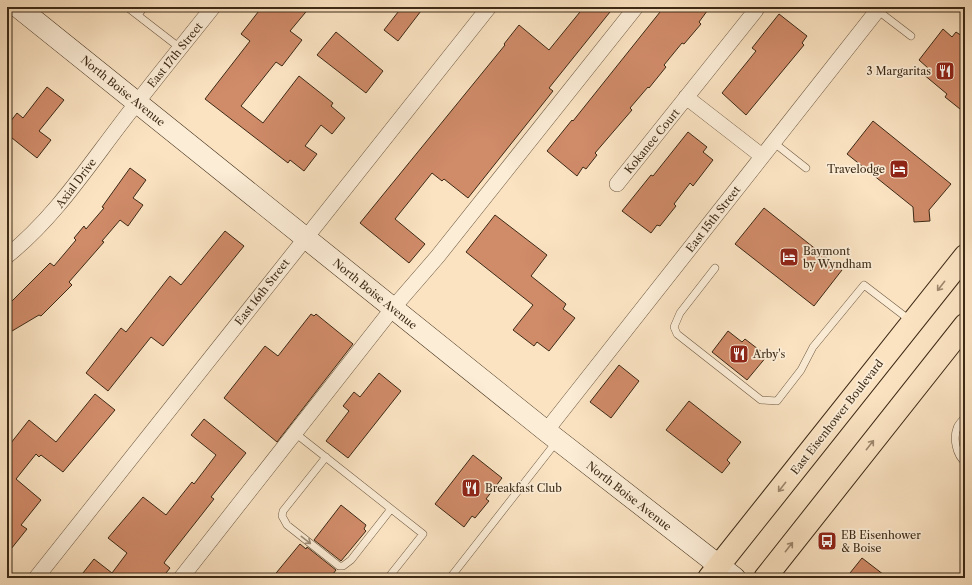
<svg xmlns="http://www.w3.org/2000/svg" width="972" height="585" font-family="'Libre Caslon Text',serif">
<style>
.building{fill:#d08b69;stroke:#3d2a16}
.lines{fill:none;stroke-linecap:round;stroke-linejoin:round}
.lane-casing{stroke:#6c5841;stroke-width:8}
.street-casing{stroke:#6c5841;stroke-width:16}
.secondary-casing{stroke:#3d2a16;stroke-width:22}
.highway-casing{stroke:#3d2a16;stroke-width:24}
.lane{stroke:#fcedd7;stroke-width:7}
.street{stroke:#fcedd7;stroke-width:15}
.secondary{stroke:#fcedd7;stroke-width:21}
.highway{stroke:#fbe3c2;stroke-width:22}
.oneway{stroke:#9c866c}
.oneway2{stroke:#9c8c76}
.labels{text-anchor:middle;stroke-width:3.5;stroke-linejoin:round;paint-order:stroke}
.street-label{font-size:11px;fill:#3d2a16;stroke:#fcedd7}
.poi-label{font-size:11px;fill:#3d2a16;stroke:#fcedd7;text-anchor:start}
</style>
<rect width="100%" height="100%" fill="#fbe3c2"/>
<filter id="stains"><feTurbulence type="fractalNoise" baseFrequency=".005" numOctaves="4"/><feColorMatrix values="0 0 0 0 .2 0 0 0 0 .09 0 0 0 0 .02 0 0 0 .5 -.17"/></filter>
<radialGradient id="worn" r=".72"><stop offset=".6" stop-color="#630" stop-opacity="0"/><stop offset="1" stop-color="#630" stop-opacity=".3"/></radialGradient>
<!-- building -->
<path class="building" d="M262 7H310L290 31 302 40 282 66 276 62 241 106 263 123 299 76 333 103 331 106 345 118 332 134 321 125 305 146 317 154 304 171 290 160 288 163 205 99 250 41 241 34Z
M402 7H424L398 41 384 30Z
M584 7H614L549 88 553 91 468 198 444 179 442 181 432 173 395 219 425 244 409 263 360 223 505 45 504 44 519 25 549 50Z
M664 7H710L699 22 701 24 684 44 682 43 664 65 666 67 649 88 648 87 630 108 632 110 595 153 597 155 586 169 583 167 577 176 547 151 572 120 573 121Z
M779 14 807 36 802 43 804 45 746 115 722 93 756 51 752 48Z
M943 29 952 37 956 32 965 38V113L945 97 947 94 923 74 928 68 919 60Z
M336 32 383 71 366 93 317 55Z
M47 87 64 100 39 131 51 140 37 158 7 134V126L17 113 23 118Z
M873 121 951 184 929 210 930 221 914 222 913 207 847 154Z
M688 132 707 147 703 152 713 160 693 186 690 183 674 204 676 206 660 226 657 225 651 233 622 211 651 175 653 176Z
M130 168 146 180 133 198 143 205 128 226 120 220 102 241 104 242 69 282 72 285 41 316 39 315 7 334V306L50 263 54 266 76 240 74 238 84 226 86 229 104 208 102 207Z
M764 208 842 270 814 306 735 244Z
M495 215 547 255 531 276 566 304 563 309 575 318 549 351 537 342 534 346 513 330 533 305 466 252Z
M225 231 244 246 163 346 151 337 108 391 86 373 121 328 126 332 170 276 181 285Z
M311 314 314 316 316 314 353 344 277 442 224 398 265 346 278 356Z
M728 331 742 342 745 339 767 356 747 380 712 352Z
M619 365 639 381 611 418 590 402Z
M379 373 401 391 348 458 326 441 349 411 343 406 354 392 360 397Z
M95 394 115 410 63 472 41 455 39 457 36 454 16 479 41 500 21 525 27 529 7 554V448L29 420 56 442Z
M689 401 741 442 727 460 730 463 722 473 666 430Z
M204 419 246 453 211 497 214 499 166 560 164 563 170 568 162 578H79L94 559 112 573 127 553 108 538 143 497 166 515 192 482 194 484 216 455 191 435Z
M473 455 502 478 486 499 489 501 475 518 472 516 464 527 435 504Z
M341 505 366 525 364 529 366 531 341 561 314 540Z
M300 544 306 549 307 547 336 570 330 578H272Z
M862 558 888 578H846Z"/>
<g class="lines">
<defs>
<path id="lane" d="M127 7 180 48
M877 10 911 36
M138 15 144 7
M773 142 806 168
M715 268 680 313 674 327 677 334 761 400 777 401 801 370 813 347 864 285 911 321
M965 417C963 420 958 424 957 428 953 438 956 455 965 462
M295 433 423 534 388 578
M326 457 283 511 282 516 287 525 339 566H343L351 560 391 509
M450 578 557 441"/>
<path id="street" d="M686 97 762 156
M617 184 756 10
M7 256C53 219 84 172 119 126 150 85 182 46 213 7
M546 431 880 7
M36 578 489 7
M181 578 393 308 438 256 636 7"/>
<path id="secondary" d="M18 7 546 431 735 578"/>
<path id="highway" d="M709 578 965 256
M765 578 965 325"/>
</defs>
<!-- lane casing -->
<use href="#lane" class="lane-casing"/>
<!-- street casing -->
<use href="#street" class="street-casing"/>
<!-- secondary casing -->
<use href="#secondary" class="secondary-casing"/>
<!-- highway casing -->
<use href="#highway" class="highway-casing"/>
<!-- lane -->
<use href="#lane" class="lane"/>
<!-- street -->
<use href="#street" class="street"/>
<!-- secondary -->
<use href="#secondary" class="secondary"/>
<!-- highway -->
<use href="#highway" class="highway"/>
</g>
<!-- one-way arrows -->
<defs><path id="oneway-shaft" d="M-6 0H5M1.5-3L5.5 0L1.5 3" fill="none" stroke-width="1.6" stroke-linecap="round" stroke-linejoin="round"/></defs>
<g class="oneway">
<use href="#oneway-shaft" transform="translate(941 286) rotate(128)"/>
<use href="#oneway-shaft" transform="translate(870 445) rotate(-52)"/>
<use href="#oneway-shaft" transform="translate(782 487) rotate(128)"/>
<use href="#oneway-shaft" transform="translate(789 547) rotate(-52)"/>
</g>
<use class="oneway2" href="#oneway-shaft" transform="translate(306 540) rotate(38)"/>
<!-- icons -->
<defs>
<symbol id="restaurant-square" viewBox="-11 -11 22 22"><rect x="-9" y="-9" width="18" height="18" rx="4" fill="#8f2418" stroke="#fcedd7"/><path d="M-5-6h1v4h1v-4h1v4h1v-4h1v5L-1.5 .5V6h-2V.5L-5-1ZM5-6V6H3V1.5H1.5Q1.5-4 5-6Z" fill="#fff"/></symbol>
<symbol id="hotel-square" viewBox="-11 -11 22 22"><rect x="-9" y="-9" width="18" height="18" rx="4" fill="#8f2418" stroke="#fcedd7"/><path d="M-6-4.5h1.5V1H6V5H4.5V3h-9V5H-6ZM-4 0a1.8 1.8 0 1 1 3.6 0ZM.5 0V-2.5h3Q6-2.5 6 0Z" fill="#fff"/></symbol>
<symbol id="bus-square" viewBox="-11 -11 22 22"><rect x="-9" y="-9" width="18" height="18" rx="4" fill="#8f2418" stroke="#fcedd7"/><path d="M-5-6H5V4H4V6H2V4H-2V6H-4V4H-5ZM-3.5-4V0h7V-4ZM-3.5 1.2v1.5H-2V1.2ZM2 1.2v1.5H3.5V1.2Z" fill="#fff"/></symbol>
</defs>
<g fill-rule="evenodd">
<use href="#restaurant-square" x="934" y="60" width="22" height="22"/>
<use href="#hotel-square" x="888" y="158" width="22" height="22"/>
<use href="#hotel-square" x="778" y="246" width="22" height="22"/>
<use href="#restaurant-square" x="728" y="343" width="22" height="22"/>
<use href="#restaurant-square" x="460" y="477" width="22" height="22"/>
<use href="#bus-square" x="816" y="530" width="22" height="22"/>
</g>
<g class="labels">
<!-- street labels -->
<g class="street-label">
<text transform="translate(175 55) rotate(-51)" y="4">East 17th Street</text>
<text transform="translate(123 91) rotate(39)" y="4">North Boise Avenue</text>
<text transform="translate(652 141) rotate(-51)" y="4">Kokanee Court</text>
<text transform="translate(76 183) rotate(-53)" y="4">Axial Drive</text>
<text transform="translate(713 219) rotate(-52)" y="4">East 15th Street</text>
<text transform="translate(262 292) rotate(-52)" y="4">East 16th Street</text>
<text transform="translate(375 294) rotate(39)" y="4">North Boise Avenue</text>
<text transform="translate(837 417) rotate(-52)" y="4">East Eisenhower Boulevard</text>
<text transform="translate(629 496) rotate(38)" y="4">North Boise Avenue</text>
</g>
<!-- poi labels -->
<g class="poi-label">
<text x="931" y="75" text-anchor="end">3 Margaritas</text>
<text x="885" y="173" text-anchor="end">Travelodge</text>
<text x="803" y="255">Baymont<tspan x="803" dy="13">by Wyndham</tspan></text>
<text x="753" y="358">Arby's</text>
<text x="485" y="492">Breakfast Club</text>
<text x="841" y="539">EB Eisenhower<tspan x="841" dy="13">&amp; Boise</tspan></text>
</g>
</g>
<!-- margin -->
<rect width="972" height="585" fill="none" stroke="#fbe3c2" stroke-width="24"/>
<rect x="8" y="8" width="956" height="569" fill="none" stroke="#3d2a16" stroke-width="2"/>
<rect x="12" y="12" width="948" height="561" fill="none" stroke="#3d2a16"/>
<rect width="100%" height="100%" filter="url(#stains)"/>
<rect width="100%" height="100%" fill="url(#worn)"/>
</svg>
